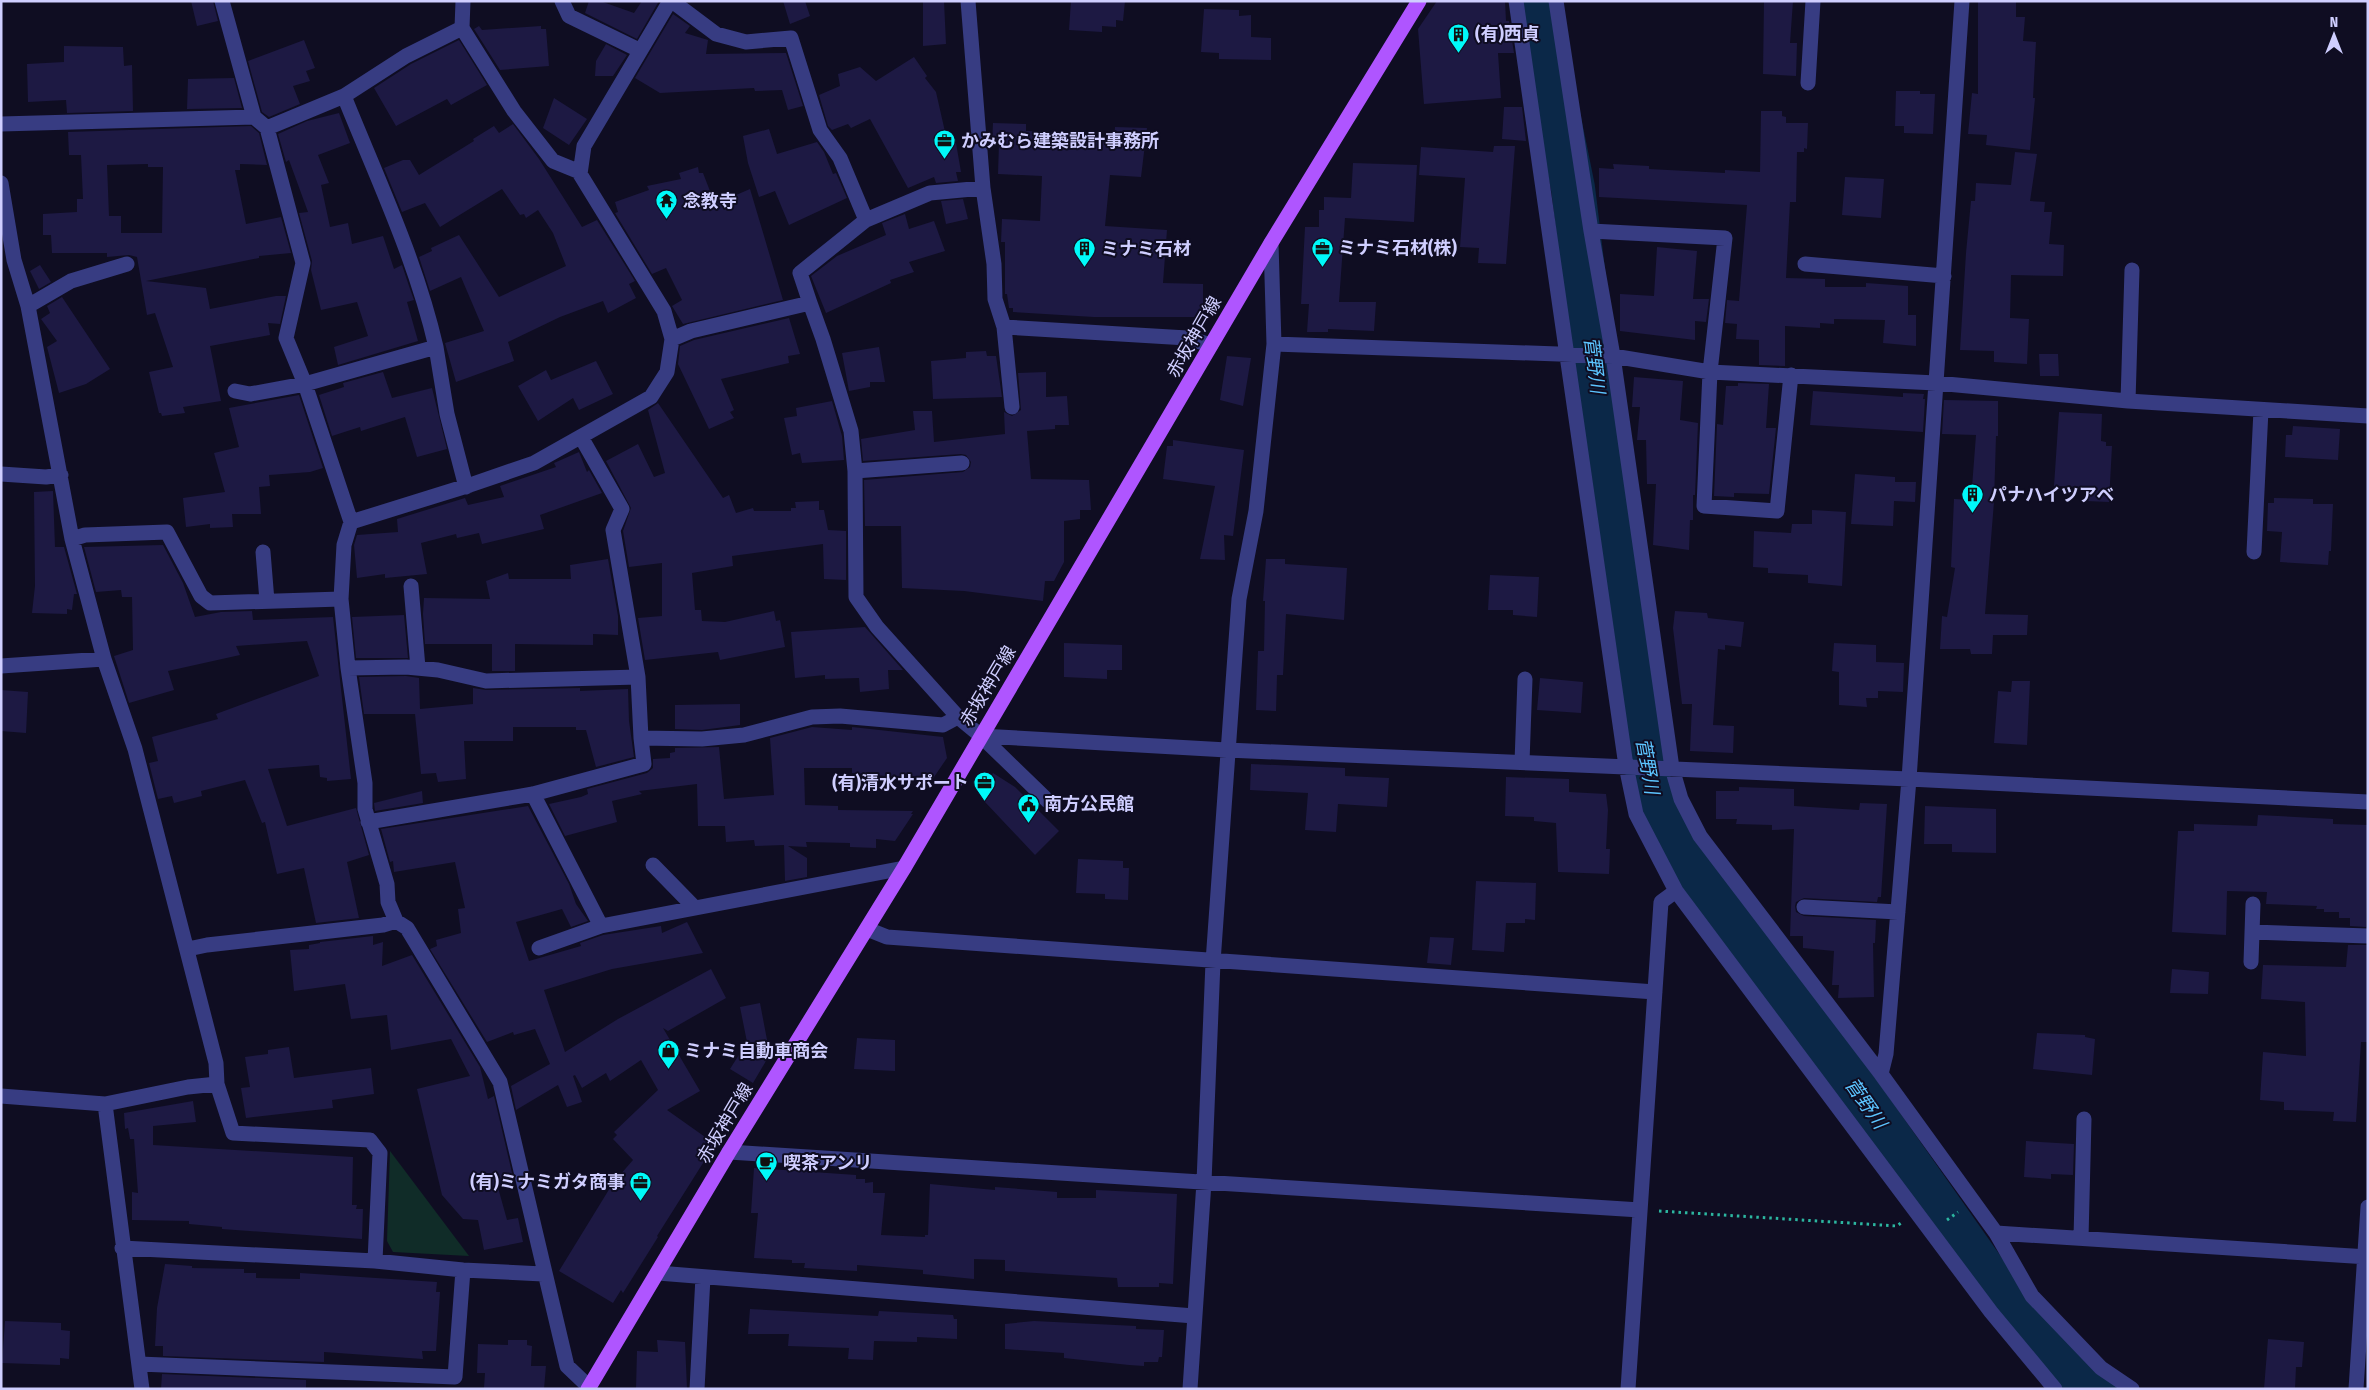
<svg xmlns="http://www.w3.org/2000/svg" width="2369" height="1390" font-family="'Fira Sans Condensed','Noto Sans JP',sans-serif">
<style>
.green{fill:#102c28}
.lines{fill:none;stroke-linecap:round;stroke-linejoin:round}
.river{stroke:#0b2848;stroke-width:44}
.building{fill:#1d1943;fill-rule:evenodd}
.path{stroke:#2cb6a0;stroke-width:3;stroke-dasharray:2.5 4;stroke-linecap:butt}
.minor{stroke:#373c82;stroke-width:15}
.major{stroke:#af55ff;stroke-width:15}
.labels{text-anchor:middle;stroke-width:4;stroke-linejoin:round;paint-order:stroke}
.poi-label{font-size:18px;font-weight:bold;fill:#cfceff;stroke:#0f0d22;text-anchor:start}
.street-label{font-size:18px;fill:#cfceff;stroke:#0f0d22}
.water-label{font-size:19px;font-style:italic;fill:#5cc4ff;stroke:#0f0d22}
</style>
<rect width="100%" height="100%" fill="#0f0d22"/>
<!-- green -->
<path class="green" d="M390 1151 469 1256 393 1252 387 1241Z"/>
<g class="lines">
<!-- river -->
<path class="river" d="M1535 1 1573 188 1635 696 1652 800 1699 880 1838 1063 2018 1319 2096 1389"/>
</g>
<!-- building -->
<path class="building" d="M191 1H213L218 21 197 26Z
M589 1H600L634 13 642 1H659L637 39 585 13Z
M783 1H805L810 16 790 24Z
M923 1H944L946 44 923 46Z
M1071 1H1125L1123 21 1116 20V27L1102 26V32L1069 30Z
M1437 1H1505L1506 21H1509L1514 53H1498L1501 98 1424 104 1418 29Z
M1764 1H1793L1790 43H1797L1796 76 1763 74Z
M1978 1H2016V17H2025L2023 41 2036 42 2033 98H2035L2030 150 1986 145 1987 135 1968 134 1972 93 1978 94Z
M1204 9 1239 10V16L1251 15V37L1271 38V60L1219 59V53L1201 52Z
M673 14 690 26 685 33 708 40 706 54 786 53 803 106 788 110 782 90 755 91 754 88 660 93 635 78Z
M479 26 482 30 541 26V29H546L549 66 500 70 474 29Z
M304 40 315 68 306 71 310 81 293 86 300 104 269 117 262 112 248 61Z
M459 40 487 85 451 105 447 99 396 126 374 88 411 64Z
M606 44 627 55 613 76H595L596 61Z
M64 46 123 47 124 66 132 65 133 111 67 113 66 100 28 102 27 64 64 62Z
M914 57 927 76 925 78 936 92 948 145 956 143 961 172H956L958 181 936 183 934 177 908 188 870 119 851 128 848 124 832 130 828 126 819 95 840 86 838 74 860 67 876 81Z
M234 78 242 108 187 109 188 79Z
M1896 91H1920V94H1935L1933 134 1904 133V126H1895Z
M554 98 587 119 569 145 543 128Z
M1504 107H1522L1526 141 1502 139Z
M1761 111H1782V116L1786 117V123H1808L1807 149 1804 148V152H1797L1796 202H1790L1786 278 1825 279V287H1866V283L1908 286V315H1916V346L1883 343 1885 320 1834 319V324L1820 323V328L1785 326V366L1759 365V340L1736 339 1737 324 1725 323 1727 300 1739 301 1747 205 1599 197V168L1614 169 1613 164 1649 166V169L1725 173V170L1760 172Z
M339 113 350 143 318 155 329 183 321 185 330 227 348 223 352 244 383 236 394 269 402 265 409 286 414 300 407 302 418 341 338 365 334 347 368 336 357 302 321 310 311 270 312 261 299 213 308 212 289 160 286 162 278 134 307 121Z
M993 123 1026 124V131L1076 133V136L1114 141 1115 127 1147 128 1141 177 1110 175 1105 226 1167 230 1163 283 1203 284V317H1094L1013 312V308H1009L1007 294H1005V242H1001L1002 219 1040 221 1042 176 998 174 999 143H992Z
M513 124 539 159 582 227 597 220 635 281 629 284 636 298 608 313 603 301 560 317 508 342 514 361 456 382 445 343 484 331 461 277 430 291 419 257 432 251 431 248 459 235 499 297 566 266 553 233 538 210 526 218 524 214 520 215 502 189 440 227 425 203 402 212 384 168 403 160H410L419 175 474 141 473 139 494 126 499 133Z
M251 126 259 133 267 165 240 164V170H235L246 224 281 217 291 253 259 256V258L146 281 206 288 210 309 276 296H286L280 324 268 323 270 335 210 346 221 401 183 407 185 413 162 416 161 413H159L149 372 173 367 155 313 147 315 137 257 129 255 107 257V253H52L51 235H43V214L77 212V199H83L81 155H69L68 132ZM148 164V167H163L162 233H121V216H109L107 165Z
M769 129 777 154 817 142 824 152 833 174 836 173 847 198 789 225 775 191 759 197 748 163 743 136Z
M1494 146H1515L1506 264 1478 263 1479 248 1460 247 1465 178 1419 175 1421 147 1493 152Z
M2015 152 2037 154 2030 201 2045 202 2044 212H2052L2049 244 2064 245 2063 276 2011 275 2010 318 2029 319 2027 364 1994 362V351L1960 350 1966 253 1971 201H1975L1976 183 2011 185Z
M1353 163 1417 165 1414 222 1345 218 1339 302H1376L1374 331 1328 329V332H1307L1309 304H1301L1305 227H1319V210H1324V197L1351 198Z
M698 167 699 173H703L715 204 750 189 783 300 683 324 672 306 682 300 666 268 652 274 615 213 618 212 615 202 649 190 647 186 681 179 679 173Z
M1845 177 1884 179 1881 218 1842 215Z
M963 199 968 219 946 224 941 201Z
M905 214 909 229 934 221 945 251 909 262 914 272 890 280 891 283 826 313 811 276 837 256 886 235 882 223Z
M1657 247 1697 251 1693 299H1709L1706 322 1695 321V340L1620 331V294L1654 296Z
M40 265 51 282 39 289 30 271Z
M62 297 110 369 86 384 59 393 47 347 57 341 41 319 50 313 47 306Z
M789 318 800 354 788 356 789 363 721 379 734 410 730 412 734 418 709 429 678 364 680 346 694 340Z
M879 347 885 382H870V387L849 391 842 353Z
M986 351 987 356H996L1002 397 933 399 931 361 966 358V352Z
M2039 354H2058L2059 376H2040Z
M1227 356 1251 358 1243 406 1220 400Z
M596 361 613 394 579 410 573 398 538 421 518 386 546 370 551 380Z
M383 372 392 398 432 388 447 449 417 457 405 417 361 431 360 427 332 436 319 395 344 387 343 383Z
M1046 372V397L1067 396 1069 425H1055V429L1027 431 1031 479 1089 480 1091 510H1080V519L1064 521V562L1054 581H1045L1043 601 964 591 902 588 901 526H865L864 480 963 472 970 467 971 462 966 455 961 454 863 461 861 439 915 430 913 411H932L934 442 1005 434 1004 412 1012 416 1021 410 1018 373Z
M1634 377 1683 381 1680 420 1698 423 1695 495H1693V520H1690L1689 550 1653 545 1656 484H1647L1646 440H1637L1640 407H1632Z
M1738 383 1769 384 1766 428H1776L1769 494 1734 493V497L1714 496 1717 424 1723 425 1726 386H1738Z
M1813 391 1903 397V393L1924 394 1923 399H1925L1923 432 1810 425Z
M299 395 323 468 310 472 269 475 270 486 259 487 261 514H232L233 527 210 528V524L186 527 183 498 225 492 214 453 239 447 229 408Z
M1944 400 1998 401V436H1996L1994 502 1985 614 2028 615 2027 635H1993L1992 654H1971L1970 649H1940L1942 616 1947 617 1955 568 1951 567 1954 499 1971 500 1976 435 1942 434Z
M832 401 842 436 844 460 802 463 800 453 792 455 784 418 797 416 796 408Z
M658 403 723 498 729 495 736 513 753 508 754 511H791V508H796L795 502 819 501V510H824L828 530 846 531V580L824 579 823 544 732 556 733 566 692 573 695 610H701L702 621 725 622 774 611 776 621 780 620 785 647 720 660 718 652 645 660 638 618 662 616V563L629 567 623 531 631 508 606 461 638 444 654 477 665 473 648 410Z
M2059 412 2102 414 2101 441 2106 442V446H2112L2109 502 2086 501 2087 487 2054 486Z
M2293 426 2340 429 2338 460 2285 457 2286 435H2292Z
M1173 440 1244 450 1233 536 1224 535 1225 560 1200 559 1215 486 1163 479 1167 446H1173Z
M579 452 587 472 589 470 602 493 540 515 544 529 482 544 479 533 457 538 456 534 421 543 427 574 385 578V574L357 578 354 545 357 535 398 532 397 519 465 498 468 505 504 497 500 486 556 467 554 463Z
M1855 474 1895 477V482H1916L1915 502 1894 501 1893 526 1851 524Z
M53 491 55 547H64L77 594H74L72 610 67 609V614L32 613 35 586 34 492Z
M2274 498 2313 499V504H2333L2331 551H2329L2328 565 2280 562 2282 532 2267 531 2268 503H2274Z
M1812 510 1846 512 1842 586 1808 583V575L1768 573V568L1753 567 1754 531 1791 533 1792 524H1812Z
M163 545 183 583 195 617 221 612 252 611 253 620 333 617 351 779 327 781V778L320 777 319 765 268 769 287 826 356 808 369 855 347 862 359 918 316 923 304 868 277 874 265 822 262 823 245 780 201 791 202 796 174 803 172 796 158 799 149 763 158 761 152 737 218 719 216 714 319 676 307 641 236 646 240 655 168 671 174 690 129 703 114 656 133 650 132 597H122L121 590 96 592 84 547Z
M608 559 618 616V635L593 634V645L515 644V671H492V644H425L423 614 424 598 490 599 486 581 508 573 509 579H571L570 565Z
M1266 559H1285V564L1347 568 1344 620 1286 614 1283 675H1277L1276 711 1256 710 1258 651H1264L1265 601H1263Z
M1490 575 1539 577 1537 617 1513 615V610H1488Z
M1675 611 1707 613 1708 618 1744 622 1741 647 1725 645V650L1718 649 1713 725 1734 726 1733 753 1690 751 1692 704H1682L1673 628Z
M404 615 408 658H356L352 617Z
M865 627 903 670H888L889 689 860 692 859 678 825 679V675L795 678 791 632Z
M1064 643 1122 645V670H1107V679L1064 677Z
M1834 643 1876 645V662L1904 663 1903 692 1878 691V698H1866L1867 707 1839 705V672L1832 671Z
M406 676 419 678 420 709 473 704V688L486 690 580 688V691L628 689 629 721 634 757 596 767 586 730H576V727H513V741H464L466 779 438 782 436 773 421 774 415 714H364L359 677Z
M1540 678 1583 682 1581 713 1537 710Z
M2012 681H2030L2027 745 1994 743 1998 691 2011 692Z
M1 690 28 692 26 733 1 731Z
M740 704V725L702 730 675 729V705Z
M812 727 852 730V727L943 737 947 758 932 780 852 773V768H804L805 805 838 806V810L913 811 911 814H913L895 841 876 839V848L850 847V843L806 842 807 847 788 846 807 858V877L785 881 784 845 755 846 754 840 726 842 725 826H698L697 784 639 791 642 794 612 801 617 822 565 836 549 804 581 797 588 794 587 789 647 773 653 768V759L670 758V753L675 752V748L719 747 724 799 774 795 770 738Z
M1251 764 1345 768V776L1389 778 1387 807 1338 804 1336 832 1305 830 1308 793 1250 790Z
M993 773 1015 787 1059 831 1035 855 985 802 986 784Z
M1506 777 1569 779V792L1606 794 1608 810 1606 849H1610L1609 874 1558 872 1556 823 1534 821V817L1505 816Z
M1739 787 1794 789V806L1859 810 1860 803 1887 804 1881 897H1878L1877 902 1804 898 1796 902 1795 906 1796 912 1804 916 1876 920 1875 943H1873L1874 997 1838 998 1839 985H1832L1834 951 1803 948V936H1790L1794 829 1772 830V825L1736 824 1737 819H1716V791H1739Z
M422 791 423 803 375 811 374 803Z
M528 806 569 884 576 904 588 921 571 927 562 909 516 922 529 961 581 946 580 943 603 935 661 926 662 933 687 922 703 953 612 969 544 990 565 1052 618 1019 711 969 726 998 668 1031 663 1028 700 1091 667 1110 715 1144 657 1236 658 1237 623 1293 621 1290 613 1303 559 1271 613 1183 633 1160 613 1139 617 1135 614 1132 658 1090 641 1060 610 1081 606 1073 582 1088 575 1075 573 1076 582 1102 567 1107 558 1085 516 1110 511 1086 550 1064 535 1029 514 1035 513 1032 487 1042 430 949 437 946 436 940 461 933 458 909 465 908 455 862 394 872 393 861 390 862 381 829Z
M1925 806 1996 809V853L1952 852V844H1924Z
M2258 815 2333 819V824L2368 825 2366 927 2350 926V918H2339V912H2324V909H2316L2317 906 2266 904 2267 892 2227 891 2226 935 2172 932 2178 831H2194V824L2257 826Z
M1078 859 1123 861V868H1129L1128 900 1105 899V894L1076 893Z
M1476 881 1536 883 1535 920 1525 919V923H1506L1504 952 1472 950Z
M373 936V945L383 942 382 966 412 955 480 1067 488 1099 494 1096 513 1177H504L505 1182 497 1184 507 1220 518 1218 523 1242 484 1250 478 1220 463 1219 442 1195 417 1089 470 1076 451 1039 391 1050 387 1015 351 1019 345 984 294 991 290 950 309 949V945L320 943V942Z
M1430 937 1454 938 1451 965 1427 963Z
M2348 945H2367V1042H2361L2356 1122 2333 1121 2334 1112 2284 1110V1102L2260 1100 2263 1052 2306 1056 2305 1002 2261 999 2263 965 2346 967Z
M2172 969 2209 972 2208 994 2170 993Z
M760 1003 768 1045 773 1049 753 1083 730 1069 747 1042 740 1007Z
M2037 1033 2085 1035V1037L2095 1039 2092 1075 2033 1069Z
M857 1038 895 1040V1071L854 1069Z
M289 1047 294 1078 371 1068 374 1094 332 1100 333 1108 246 1118 241 1088 250 1087 245 1057 268 1054V1050Z
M193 1101 196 1122 153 1126V1145L353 1157 352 1205H357L356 1209H363L362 1239 222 1229V1227L189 1224V1221L132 1220V1192L138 1193 134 1139H130L128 1128 125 1129 124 1113Z
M2026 1141 2074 1144 2073 1175 2051 1174V1179L2024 1177Z
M754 1168 856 1175V1179H865V1183L873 1182V1193H885L881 1235 925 1237V1235H928L930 1184 995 1190V1187L1057 1192V1198H1096V1190L1177 1194 1173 1284 1159 1283V1287H1118L1117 1278 1005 1271V1260L974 1259V1279L923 1274V1270L857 1265V1271L804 1268 805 1263H792V1260L754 1258 758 1213H751Z
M165 1264 192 1266V1268L244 1269V1273H256V1278L300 1279V1273L437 1282 436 1292H440L436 1351H422L423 1359 324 1352V1362L163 1356V1346H155L157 1308Z
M750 1309 878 1316 879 1311 953 1315 954 1319H957V1339L917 1337V1342L874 1341 873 1360 848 1359 849 1348 788 1346 789 1334H748Z
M5 1321 61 1323V1330L70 1331 69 1359 60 1358V1365L2 1363Z
M1034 1321 1136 1326V1329L1164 1330 1162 1357H1159L1158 1362H1144V1366L1129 1365 1064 1358V1353L1005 1349V1324Z
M2268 1339 2304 1342 2302 1367H2296L2295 1389H2264Z
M508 1340H527V1345L532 1346 531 1366H546L544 1389 484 1388 485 1373H477L478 1344 508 1345Z
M657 1340 685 1342 687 1389H636L637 1351 658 1352Z
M162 1374 306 1380V1389H161Z"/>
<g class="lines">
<!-- path -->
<path class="path" d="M1659 1211 1897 1226 1901 1223
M1947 1220 1958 1212"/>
<!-- minor -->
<path class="minor" d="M562 1 569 16 639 50
M672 1 716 34 746 42 791 38 820 130 840 158 866 220
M968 1 983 188 994 264 995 299 1004 327 1187 338 1211 345
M1516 1 1626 766 1636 814 1676 891 1661 902 1628 1389
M1556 1 1591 231 1613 356 1672 768 1681 799 1700 836 1881 1074 1996 1233 2032 1296 2101 1368 2132 1389
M462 28 514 111 553 161 580 172
M1808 83 1813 1
M1 124 254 117
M267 128 344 96 406 56 462 28 463 1
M1 183 14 260 28 306 72 539 104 659 135 749 216 1063 217 1084 188 1087 105 1104 1 1096
M1591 231 1725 238 1710 372 1704 506 1777 511 1791 375
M1805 264 1944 276
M810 303 800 273 866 220 930 193 983 188
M28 306 71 281 127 264
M1004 327 1012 407
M672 339 691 331 810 303 823 339 851 431 855 471 856 597 877 627 958 717 981 736 1048 801
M1274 344 1613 356 1710 372 1936 383 2128 401 2368 416
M436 347 447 414 466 487
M235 391 250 394 305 384 436 347C416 260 377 178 344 96
M2128 401 2132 270
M581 437 622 509 613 530 638 677
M855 471 962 463
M1 474 46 477 61 475
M351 522 470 485 534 463 651 397 667 372 672 339 664 311 580 174 584 146 670 1
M72 539 85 535 167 532 201 596 210 603 341 599 344 545 351 522 305 384 286 338 303 263 267 128 254 117 222 1
M263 552 267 601
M2254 552 2261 410
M411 586 418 668
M341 599 348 668 365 783V809L387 884 388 902 396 921
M1 666 104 659
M348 668 406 667 438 670 486 681 638 677 641 738 702 739 744 735 812 717 840 716 943 725 958 717
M981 736 1227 750 1909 779 2368 802
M1522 762 1525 679
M533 794 601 926 904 868
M368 822 533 794 644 764 641 738
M653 865 695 908
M1676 891 1991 1312 2055 1389
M1804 907 1898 912
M867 929 887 937 1655 992
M2252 932 2368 936
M539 948 601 926
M188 949 207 945 383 925 396 921 407 928 500 1082 567 1366 589 1387
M2251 962 2253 904
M1881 1074 1886 1054 1909 779 1962 1
M217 1084 233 1133 370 1140 380 1153 375 1261
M105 1104 142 1389
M729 1152 1640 1210
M1996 1233 2368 1257
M2081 1238 2084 1119
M122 1248 375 1261 463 1270 543 1274
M658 1273 1194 1316
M139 1364 455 1377 463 1270
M697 1389 703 1277
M1190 1389 1204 1182 1213 962 1239 599 1256 511 1274 344 1271 243
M2356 1389 2368 1207"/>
<!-- major -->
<path class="major" d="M588 1389 729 1152 904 868 1271 243 1419 1"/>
</g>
<!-- icons -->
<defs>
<symbol id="building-pin" viewBox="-11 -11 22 30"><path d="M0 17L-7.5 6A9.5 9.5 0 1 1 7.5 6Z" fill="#00f9f9" stroke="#0f0d22"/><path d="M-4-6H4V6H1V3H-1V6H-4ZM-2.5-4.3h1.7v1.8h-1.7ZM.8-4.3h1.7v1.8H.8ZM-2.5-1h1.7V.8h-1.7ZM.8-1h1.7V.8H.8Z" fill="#111"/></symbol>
<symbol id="office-pin" viewBox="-11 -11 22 30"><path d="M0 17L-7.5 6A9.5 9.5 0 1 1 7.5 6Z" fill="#00f9f9" stroke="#0f0d22"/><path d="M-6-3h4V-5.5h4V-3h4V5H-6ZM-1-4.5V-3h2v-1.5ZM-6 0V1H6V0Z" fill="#111"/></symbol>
<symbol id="temple-pin" viewBox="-11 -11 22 30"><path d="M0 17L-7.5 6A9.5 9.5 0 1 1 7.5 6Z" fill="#00f9f9" stroke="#0f0d22"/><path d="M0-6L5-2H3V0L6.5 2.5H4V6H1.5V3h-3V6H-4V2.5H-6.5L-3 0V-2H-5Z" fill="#111"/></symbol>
<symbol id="civic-pin" viewBox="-11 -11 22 30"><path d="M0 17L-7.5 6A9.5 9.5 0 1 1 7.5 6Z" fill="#00f9f9" stroke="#0f0d22"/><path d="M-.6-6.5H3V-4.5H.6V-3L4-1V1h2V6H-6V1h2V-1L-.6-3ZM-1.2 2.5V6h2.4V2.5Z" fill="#111"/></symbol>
<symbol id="shop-pin" viewBox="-11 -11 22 30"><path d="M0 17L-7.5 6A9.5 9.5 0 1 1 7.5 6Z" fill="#00f9f9" stroke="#0f0d22"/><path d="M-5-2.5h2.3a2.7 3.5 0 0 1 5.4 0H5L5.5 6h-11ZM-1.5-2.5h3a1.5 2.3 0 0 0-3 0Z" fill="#111"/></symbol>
<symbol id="cafe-pin" viewBox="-11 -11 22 30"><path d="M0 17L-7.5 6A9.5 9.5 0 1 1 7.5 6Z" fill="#00f9f9" stroke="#0f0d22"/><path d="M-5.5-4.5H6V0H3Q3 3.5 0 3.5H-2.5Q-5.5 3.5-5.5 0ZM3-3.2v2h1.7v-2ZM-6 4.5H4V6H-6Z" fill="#111"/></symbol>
</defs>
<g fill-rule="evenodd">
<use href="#building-pin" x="1446" y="22" width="25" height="34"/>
<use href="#office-pin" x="932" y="128" width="25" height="34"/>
<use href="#temple-pin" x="654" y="188" width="25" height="34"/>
<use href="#office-pin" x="1310" y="236" width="25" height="34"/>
<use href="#building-pin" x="1072" y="236" width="25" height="34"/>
<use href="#building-pin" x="1960" y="482" width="25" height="34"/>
<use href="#office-pin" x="972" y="770" width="25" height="34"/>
<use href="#civic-pin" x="1016" y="792" width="25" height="34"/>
<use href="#shop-pin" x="656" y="1038" width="25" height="34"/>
<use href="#cafe-pin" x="754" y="1150" width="25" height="34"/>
<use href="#office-pin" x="628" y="1170" width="25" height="34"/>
</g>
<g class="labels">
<!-- poi labels -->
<g class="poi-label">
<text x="1475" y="40">(有)西貞</text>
<text x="961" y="147">かみむら建築設計事務所</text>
<text x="683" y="207">念教寺</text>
<text x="1338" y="254">ミナミ石材(株)</text>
<text x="1101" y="255">ミナミ石材</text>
<text x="1989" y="501">パナハイツアベ</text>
<text x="969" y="789" text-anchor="end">(有)清水サポート</text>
<text x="1044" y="810">南方公民館</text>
<text x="684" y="1057">ミナミ自動車商会</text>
<text x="783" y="1169">喫茶アンリ</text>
<text x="625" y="1188" text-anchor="end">(有)ミナミガタ商事</text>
</g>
<!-- street labels -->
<g class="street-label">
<text transform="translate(1194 337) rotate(-60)" y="6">赤坂神戸線</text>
<text transform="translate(988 686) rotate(-59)" y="6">赤坂神戸線</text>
<text transform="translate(725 1123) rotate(-59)" y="6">赤坂神戸線</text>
</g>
<!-- water labels -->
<g class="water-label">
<text transform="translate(1595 365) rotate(83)" y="7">菅野川</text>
<text transform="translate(1648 766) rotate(80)" y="7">菅野川</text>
<text transform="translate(1866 1103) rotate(55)" y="7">菅野川</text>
</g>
</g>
<!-- border -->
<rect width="2369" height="1390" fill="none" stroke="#cfceff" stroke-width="5"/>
<!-- north arrow -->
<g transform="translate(2334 35)" stroke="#0f0d22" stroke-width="4" paint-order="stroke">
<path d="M0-4L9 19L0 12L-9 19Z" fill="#cfceff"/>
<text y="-8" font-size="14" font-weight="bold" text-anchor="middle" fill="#cfceff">N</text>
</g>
</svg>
